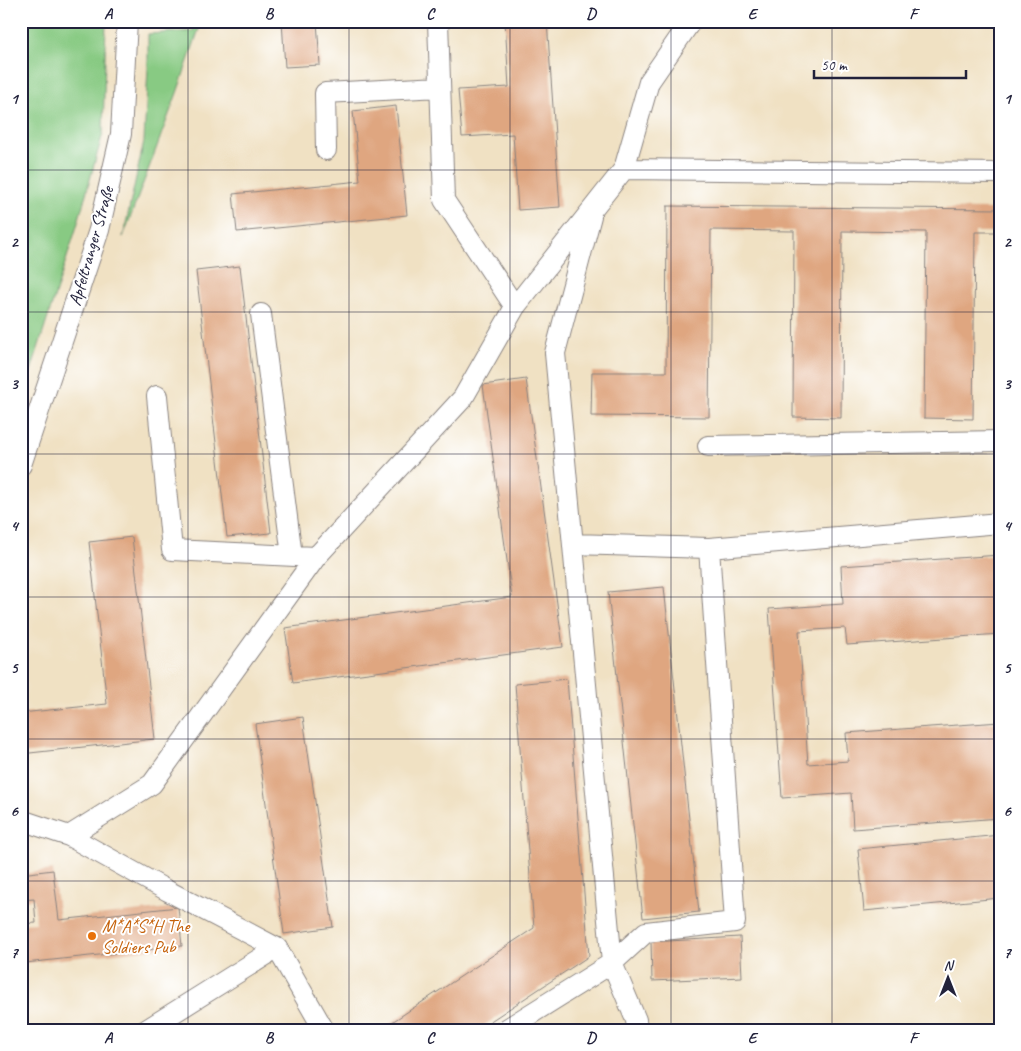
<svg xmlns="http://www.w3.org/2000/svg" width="1021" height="1051" font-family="Caveat,sans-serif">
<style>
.grass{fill:#88ca83;stroke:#55765f}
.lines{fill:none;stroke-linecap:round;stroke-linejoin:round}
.stream{stroke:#65a5d8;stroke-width:6}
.building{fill:#dfa680}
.minor-casing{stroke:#89827f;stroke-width:22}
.minor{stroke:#fff;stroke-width:20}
.grid{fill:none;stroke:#22223b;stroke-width:1;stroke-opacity:0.55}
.food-dot{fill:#e8710a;stroke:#fff;stroke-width:2}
.labels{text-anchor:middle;stroke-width:4;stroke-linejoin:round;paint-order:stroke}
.street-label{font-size:18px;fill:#22223b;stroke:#fff}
.food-label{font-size:18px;fill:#c56008;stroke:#fff;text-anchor:start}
.neatline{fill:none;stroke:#22223b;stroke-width:2}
.grid-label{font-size:16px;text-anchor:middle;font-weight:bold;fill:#22223b}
</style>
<rect width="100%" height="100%" fill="#fff"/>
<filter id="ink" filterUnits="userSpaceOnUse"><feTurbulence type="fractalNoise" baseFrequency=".02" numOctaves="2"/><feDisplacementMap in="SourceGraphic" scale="10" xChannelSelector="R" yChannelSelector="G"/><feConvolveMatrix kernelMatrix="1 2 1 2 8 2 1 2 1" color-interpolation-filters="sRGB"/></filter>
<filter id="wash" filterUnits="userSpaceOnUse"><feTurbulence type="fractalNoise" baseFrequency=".0096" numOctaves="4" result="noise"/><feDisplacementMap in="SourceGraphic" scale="20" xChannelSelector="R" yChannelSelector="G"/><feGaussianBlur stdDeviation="1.12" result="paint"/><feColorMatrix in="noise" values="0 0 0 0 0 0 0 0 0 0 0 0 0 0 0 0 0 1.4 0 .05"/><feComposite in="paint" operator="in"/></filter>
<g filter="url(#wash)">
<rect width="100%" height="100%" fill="#f0e1c3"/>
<!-- grass -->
<path class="grass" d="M21 21H106L103 133 77 226 21 402Z
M194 26H200L177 93 123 237 144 141 148 68V34L193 31Z"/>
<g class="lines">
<!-- stream -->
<path class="stream" d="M21 27 23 21"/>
</g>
<g id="blocks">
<!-- building -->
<path class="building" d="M282 21H317L320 65 285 67Z
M505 21H547L560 207 518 210 513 134 462 137 458 90 509 87Z
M396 106 407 215 237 232 233 194 360 181 353 111Z
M667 206 1000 209V232H975L973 419 924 418 926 232 842 231 841 418 793 417 794 231 711 230 709 417 591 416 592 372H666Z
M240 266 271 533 227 537 196 271Z
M526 379 563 647 293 683 285 628 512 597 483 385Z
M132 537 155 739 21 754V713L107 704 89 542Z
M1000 555V634L847 645 845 628 799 631 808 764 848 761 846 733 1000 722V818L853 829 851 793 782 798 769 609 843 604 841 566Z
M664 587 699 912 643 918 608 592Z
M567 679 589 956 477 1030H380L534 928 515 684Z
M303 717 333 927 284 934 255 724Z
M1000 835V898L864 911 858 849Z
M53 870 59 920 178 907 182 946 25 963 21 924 36 923 34 899 21 900V874Z
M740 937 742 977 652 981 651 942Z"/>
</g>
</g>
<g filter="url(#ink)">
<use href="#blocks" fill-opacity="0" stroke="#89827f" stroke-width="1"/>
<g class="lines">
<defs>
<path id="minor" d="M438 21 444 200 515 307
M326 150 325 93 440 87
M624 169 1000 173
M261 314 292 556
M157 396 172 550 316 557
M708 446 1000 441
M21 465 99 230 121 134 127 21
M573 544 709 548 735 922 646 932 612 963 636 1020 637 1030
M709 548 1000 523
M21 820 69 836 152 784 316 557 463 398 515 307 624 169 649 82 691 21
M69 836 168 891 277 948 324 1030
M146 1030 277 948
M505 1030 612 963 555 353 591 216"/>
</defs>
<!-- minor casing -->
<use href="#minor" class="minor-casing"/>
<!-- minor -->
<use href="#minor" class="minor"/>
</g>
</g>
<!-- grid -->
<path class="grid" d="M188 21V1030M349 21V1030M510 21V1030M671 21V1030M832 21V1030M21 170H1000M21 312H1000M21 454H1000M21 597H1000M21 739H1000M21 881H1000"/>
<!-- markers -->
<circle class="food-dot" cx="92" cy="936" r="5"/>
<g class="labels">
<!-- street labels -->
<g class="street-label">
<text transform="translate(91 246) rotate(-74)" y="6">Apfeltranger Straße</text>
</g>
<!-- food labels -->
<g class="food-label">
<text x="102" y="932">M*A*S*H The<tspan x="102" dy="21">Soldiers Pub</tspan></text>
</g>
</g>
<!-- margin -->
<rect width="1021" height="1051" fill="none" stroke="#fff" stroke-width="55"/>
<!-- north arrow -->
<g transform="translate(948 978)" stroke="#ffffff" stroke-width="4" paint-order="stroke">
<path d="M0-4L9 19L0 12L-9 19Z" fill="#22223b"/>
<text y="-8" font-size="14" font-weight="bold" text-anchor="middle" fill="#22223b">N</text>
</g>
<!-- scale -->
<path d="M814 70v8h152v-8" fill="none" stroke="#22223b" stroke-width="2.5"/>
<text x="821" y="70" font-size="15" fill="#22223b" stroke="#ffffff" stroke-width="4" paint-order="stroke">50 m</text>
<rect x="28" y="28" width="966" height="996" class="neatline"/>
<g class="grid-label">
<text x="108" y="19">A</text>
<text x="269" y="19">B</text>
<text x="430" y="19">C</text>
<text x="591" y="19">D</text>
<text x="752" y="19">E</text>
<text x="913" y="19">F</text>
<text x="14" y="104">1</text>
<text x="1007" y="104">1</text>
<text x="14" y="247">2</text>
<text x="1007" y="247">2</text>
<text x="14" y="389">3</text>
<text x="1007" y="389">3</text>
<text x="14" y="531">4</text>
<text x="1007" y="531">4</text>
<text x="14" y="673">5</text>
<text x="1007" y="673">5</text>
<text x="14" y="816">6</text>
<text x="1007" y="816">6</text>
<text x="14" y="958">7</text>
<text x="1007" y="958">7</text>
<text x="108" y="1043">A</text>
<text x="269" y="1043">B</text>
<text x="430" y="1043">C</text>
<text x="591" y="1043">D</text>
<text x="752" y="1043">E</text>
<text x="913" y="1043">F</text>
</g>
</svg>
